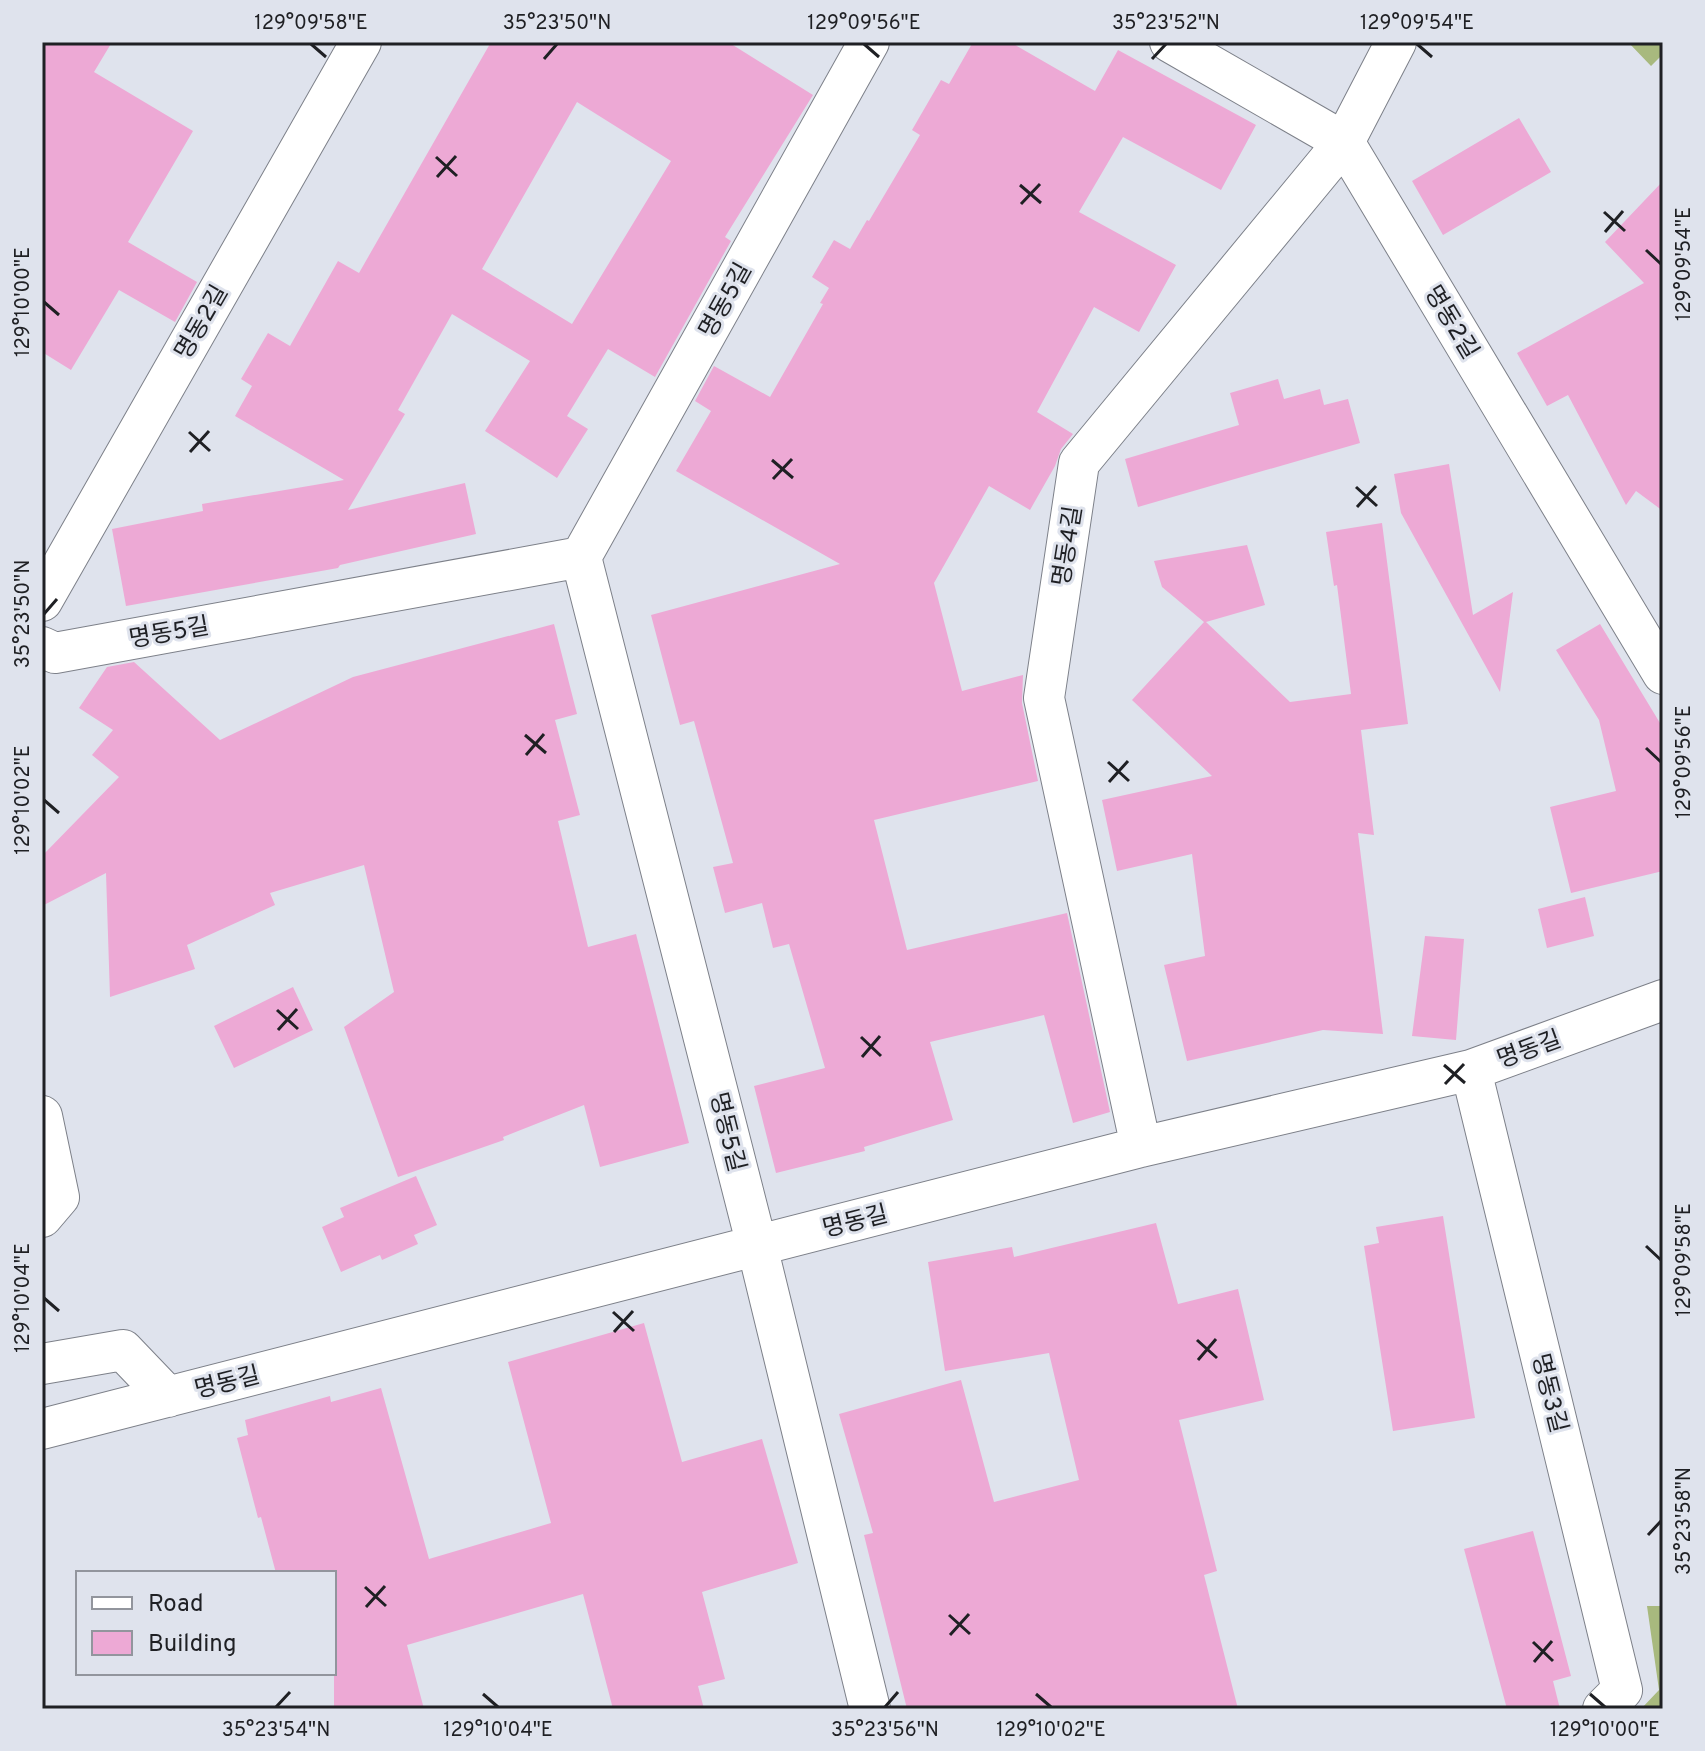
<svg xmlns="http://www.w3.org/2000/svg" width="1705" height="1751" font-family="Overpass,'Noto Sans KR',sans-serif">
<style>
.park{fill:#a8b97e}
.building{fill:#eda9d5;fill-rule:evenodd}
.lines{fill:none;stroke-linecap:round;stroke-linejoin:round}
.minor-casing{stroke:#7d8089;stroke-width:42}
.minor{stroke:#fff;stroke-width:40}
.ticks{fill:none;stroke:#1f2024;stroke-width:3}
.labels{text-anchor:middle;stroke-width:6;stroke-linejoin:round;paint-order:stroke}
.street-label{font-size:24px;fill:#1f2024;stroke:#dfe3ed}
.neatline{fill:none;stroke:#1f2024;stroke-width:3}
.ticks-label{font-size:20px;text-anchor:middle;fill:#1f2024}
</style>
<rect width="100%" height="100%" fill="#dfe3ed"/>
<!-- park -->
<path class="park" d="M1628 42H1663V54L1651 66Z
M1647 1606H1663V1709H1641L1659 1690Z"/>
<!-- building -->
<path class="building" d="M42 42H112L94 72 193 131 128 242 197 282 175 322 119 290 71 370 42 352Z
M491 42H728L813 95 725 237 731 241 655 377 608 349 567 416 588 429 557 478 485 431 530 361 452 314 398 410 405 414 348 510 465 483 476 534 340 565 338 568 126 606 112 529 203 511 202 504 344 480 235 416 252 386 241 379 268 333 290 346 338 261 359 273ZM577 102 671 161 572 324 482 269Z
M973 42H1010L1095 91 1118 50 1256 125 1221 190 1123 137 1079 212 1176 265 1139 332 1094 307 1037 412 1073 434 1061 449 1055 466 1030 510 989 486 934 583 962 691 1023 675 1022 703 1038 781 874 820 907 950 1067 913 1110 1112 1073 1123 1044 1015 930 1042 953 1120 864 1147 865 1151 776 1173 754 1086 825 1068 789 944 773 948 762 903 725 913 713 867 733 863 694 721 680 725 651 615 840 564 676 471 711 411 695 401 714 366 770 397 823 304 820 303 829 288 812 277 834 240 850 249 867 220 869 221 920 135 912 130 941 80 949 84Z
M1519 118 1551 172 1443 235 1412 181Z
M1663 181V511L1636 491 1626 505 1568 395 1547 406 1517 353 1644 283 1605 242Z
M1278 379 1284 399 1320 389 1324 405 1348 399 1360 443 1138 507 1125 459 1239 425 1230 393Z
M1449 464 1473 615 1513 592 1500 692 1401 513 1394 474Z
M1382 523 1408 724 1361 730 1374 835 1358 833 1383 1034 1323 1030 1187 1061 1164 965 1205 956 1192 854 1117 871 1102 800 1212 776 1132 700 1204 622 1162 587 1154 561 1247 545 1265 605 1206 622 1290 702 1351 694 1337 585 1334 586 1326 532Z
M554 624 577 714 555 720 580 815 558 821 588 947 636 934 689 1143 600 1167 584 1105 503 1137 504 1140 398 1177 344 1027 394 992 364 865 270 893 275 905 187 945 195 969 110 997 106 873 42 906V856L119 777 92 755 113 730 79 708 107 667 134 662 220 740 353 677Z
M1600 624 1663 728V871L1571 893 1550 807 1616 791 1599 720 1556 650Z
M1585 897 1594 936 1547 948 1538 909Z
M1425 936 1464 939 1456 1040 1412 1036Z
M293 987 313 1030 234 1068 214 1026Z
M416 1176 437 1225 414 1235 418 1244 382 1260 380 1255 341 1272 322 1227 344 1217 340 1208Z
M1443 1216 1475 1418 1393 1431 1364 1246 1379 1243 1376 1227Z
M1156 1223 1178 1304 1238 1289 1264 1400 1179 1420 1217 1571 1204 1575 1238 1709H907L864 1535 873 1533 839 1414 961 1380 994 1502 1079 1480 1049 1353 945 1371 928 1262 1012 1247 1014 1257Z
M644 1323 682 1462 762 1439 798 1563 702 1592 725 1679 698 1686 704 1709H613L583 1594 407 1645 424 1709H334V1573H276L261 1517 258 1518 237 1438 248 1435 245 1420 330 1396 331 1402 381 1388 429 1559 551 1523 508 1362Z
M1533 1531 1571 1676 1553 1681 1560 1709H1507L1464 1549Z"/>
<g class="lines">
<defs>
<path id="minor" d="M869 42 581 557 757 1246 870 1709
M1170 42 1344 142 1663 674
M42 601 361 42
M42 647 55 653 581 557
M1471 1070 1622 1690 1603 1709
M42 1116 59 1197 42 1217
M1141 1147 1044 698 1079 463 1344 142 1396 42
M42 1364 123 1350 168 1397
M42 1429 1141 1147 1471 1070 1663 1000"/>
</defs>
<!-- minor casing -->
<use href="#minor" class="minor-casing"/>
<!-- minor -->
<use href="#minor" class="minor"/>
</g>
<!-- ticks -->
<path class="ticks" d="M311 44 326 57M864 44 879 57M1417 44 1432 57M544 59 557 44M1152 59 1166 44M436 157 457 176M437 177 456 156M1020 185 1041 203M1021 204 1040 184M1604 212 1625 231M1605 232 1623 211M1646 250 1661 264M44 302 59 315M189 432 210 451M190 452 209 431M772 460 793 478M773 479 792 459M1356 487 1377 506M1357 507 1376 486M44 614 57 599M525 735 546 753M1646 748 1661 762M526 755 544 734M1108 762 1129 781M1109 782 1128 761M44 800 59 813M277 1010 298 1029M278 1030 297 1009M861 1037 881 1056M862 1057 880 1036M1444 1065 1465 1083M1445 1084 1464 1064M1646 1246 1661 1260M44 1298 59 1311M613 1312 634 1331M614 1332 633 1311M1197 1340 1217 1358M1198 1360 1216 1339M1648 1535 1661 1521M365 1587 386 1606M366 1607 385 1586M949 1615 970 1634M950 1635 969 1614M1533 1642 1553 1661M1534 1662 1552 1641M483 1694 498 1707M1036 1694 1051 1707M1590 1694 1605 1707M276 1707 290 1692M885 1707 898 1692"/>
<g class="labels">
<!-- street labels -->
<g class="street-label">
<text transform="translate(725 300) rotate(-61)" y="8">명동5길</text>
<text transform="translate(201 322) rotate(-60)" y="8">명동2길</text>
<text transform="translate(1452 322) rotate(59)" y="8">명동2길</text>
<text transform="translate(1067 546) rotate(-81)" y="8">명동4길</text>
<text transform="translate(169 632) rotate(-10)" y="8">명동5길</text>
<text transform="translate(1529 1049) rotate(-20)" y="8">명동길</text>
<text transform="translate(728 1132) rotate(76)" y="8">명동5길</text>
<text transform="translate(855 1221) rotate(-14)" y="8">명동길</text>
<text transform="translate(227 1382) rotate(-14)" y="8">명동길</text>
<text transform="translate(1550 1393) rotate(76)" y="8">명동3길</text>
</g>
</g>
<!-- border -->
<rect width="1705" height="1751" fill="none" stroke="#dfe3ed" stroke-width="88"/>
<!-- legend -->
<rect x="76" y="1571" width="260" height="104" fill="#dfe3ed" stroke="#92959d" stroke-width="2"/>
<rect x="92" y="1597" width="40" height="12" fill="#ffffff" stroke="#92959d" stroke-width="2"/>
<text x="148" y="1611" font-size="24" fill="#1f2024">Road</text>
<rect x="92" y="1631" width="40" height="24" fill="#eda9d5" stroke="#92959d" stroke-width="2"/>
<text x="148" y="1651" font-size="24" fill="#1f2024">Building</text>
<rect x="44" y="44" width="1617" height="1663" class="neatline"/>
<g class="ticks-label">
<text x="311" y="29">129°09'58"E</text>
<text x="557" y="29">35°23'50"N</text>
<text x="864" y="29">129°09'56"E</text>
<text x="1166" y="29">35°23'52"N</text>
<text x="1417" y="29">129°09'54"E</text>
<text transform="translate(1683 264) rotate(-90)" y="7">129°09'54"E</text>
<text transform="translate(22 302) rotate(-90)" y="7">129°10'00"E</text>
<text transform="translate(22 614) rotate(-90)" y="7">35°23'50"N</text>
<text transform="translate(1683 762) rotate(-90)" y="7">129°09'56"E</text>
<text transform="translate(22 800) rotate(-90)" y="7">129°10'02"E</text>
<text transform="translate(1683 1260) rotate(-90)" y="7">129°09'58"E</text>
<text transform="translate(22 1298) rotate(-90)" y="7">129°10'04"E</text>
<text transform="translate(1683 1521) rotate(-90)" y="7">35°23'58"N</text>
<text x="276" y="1736">35°23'54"N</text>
<text x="498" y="1736">129°10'04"E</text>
<text x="885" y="1736">35°23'56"N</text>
<text x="1051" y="1736">129°10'02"E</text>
<text x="1605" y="1736">129°10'00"E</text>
</g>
</svg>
